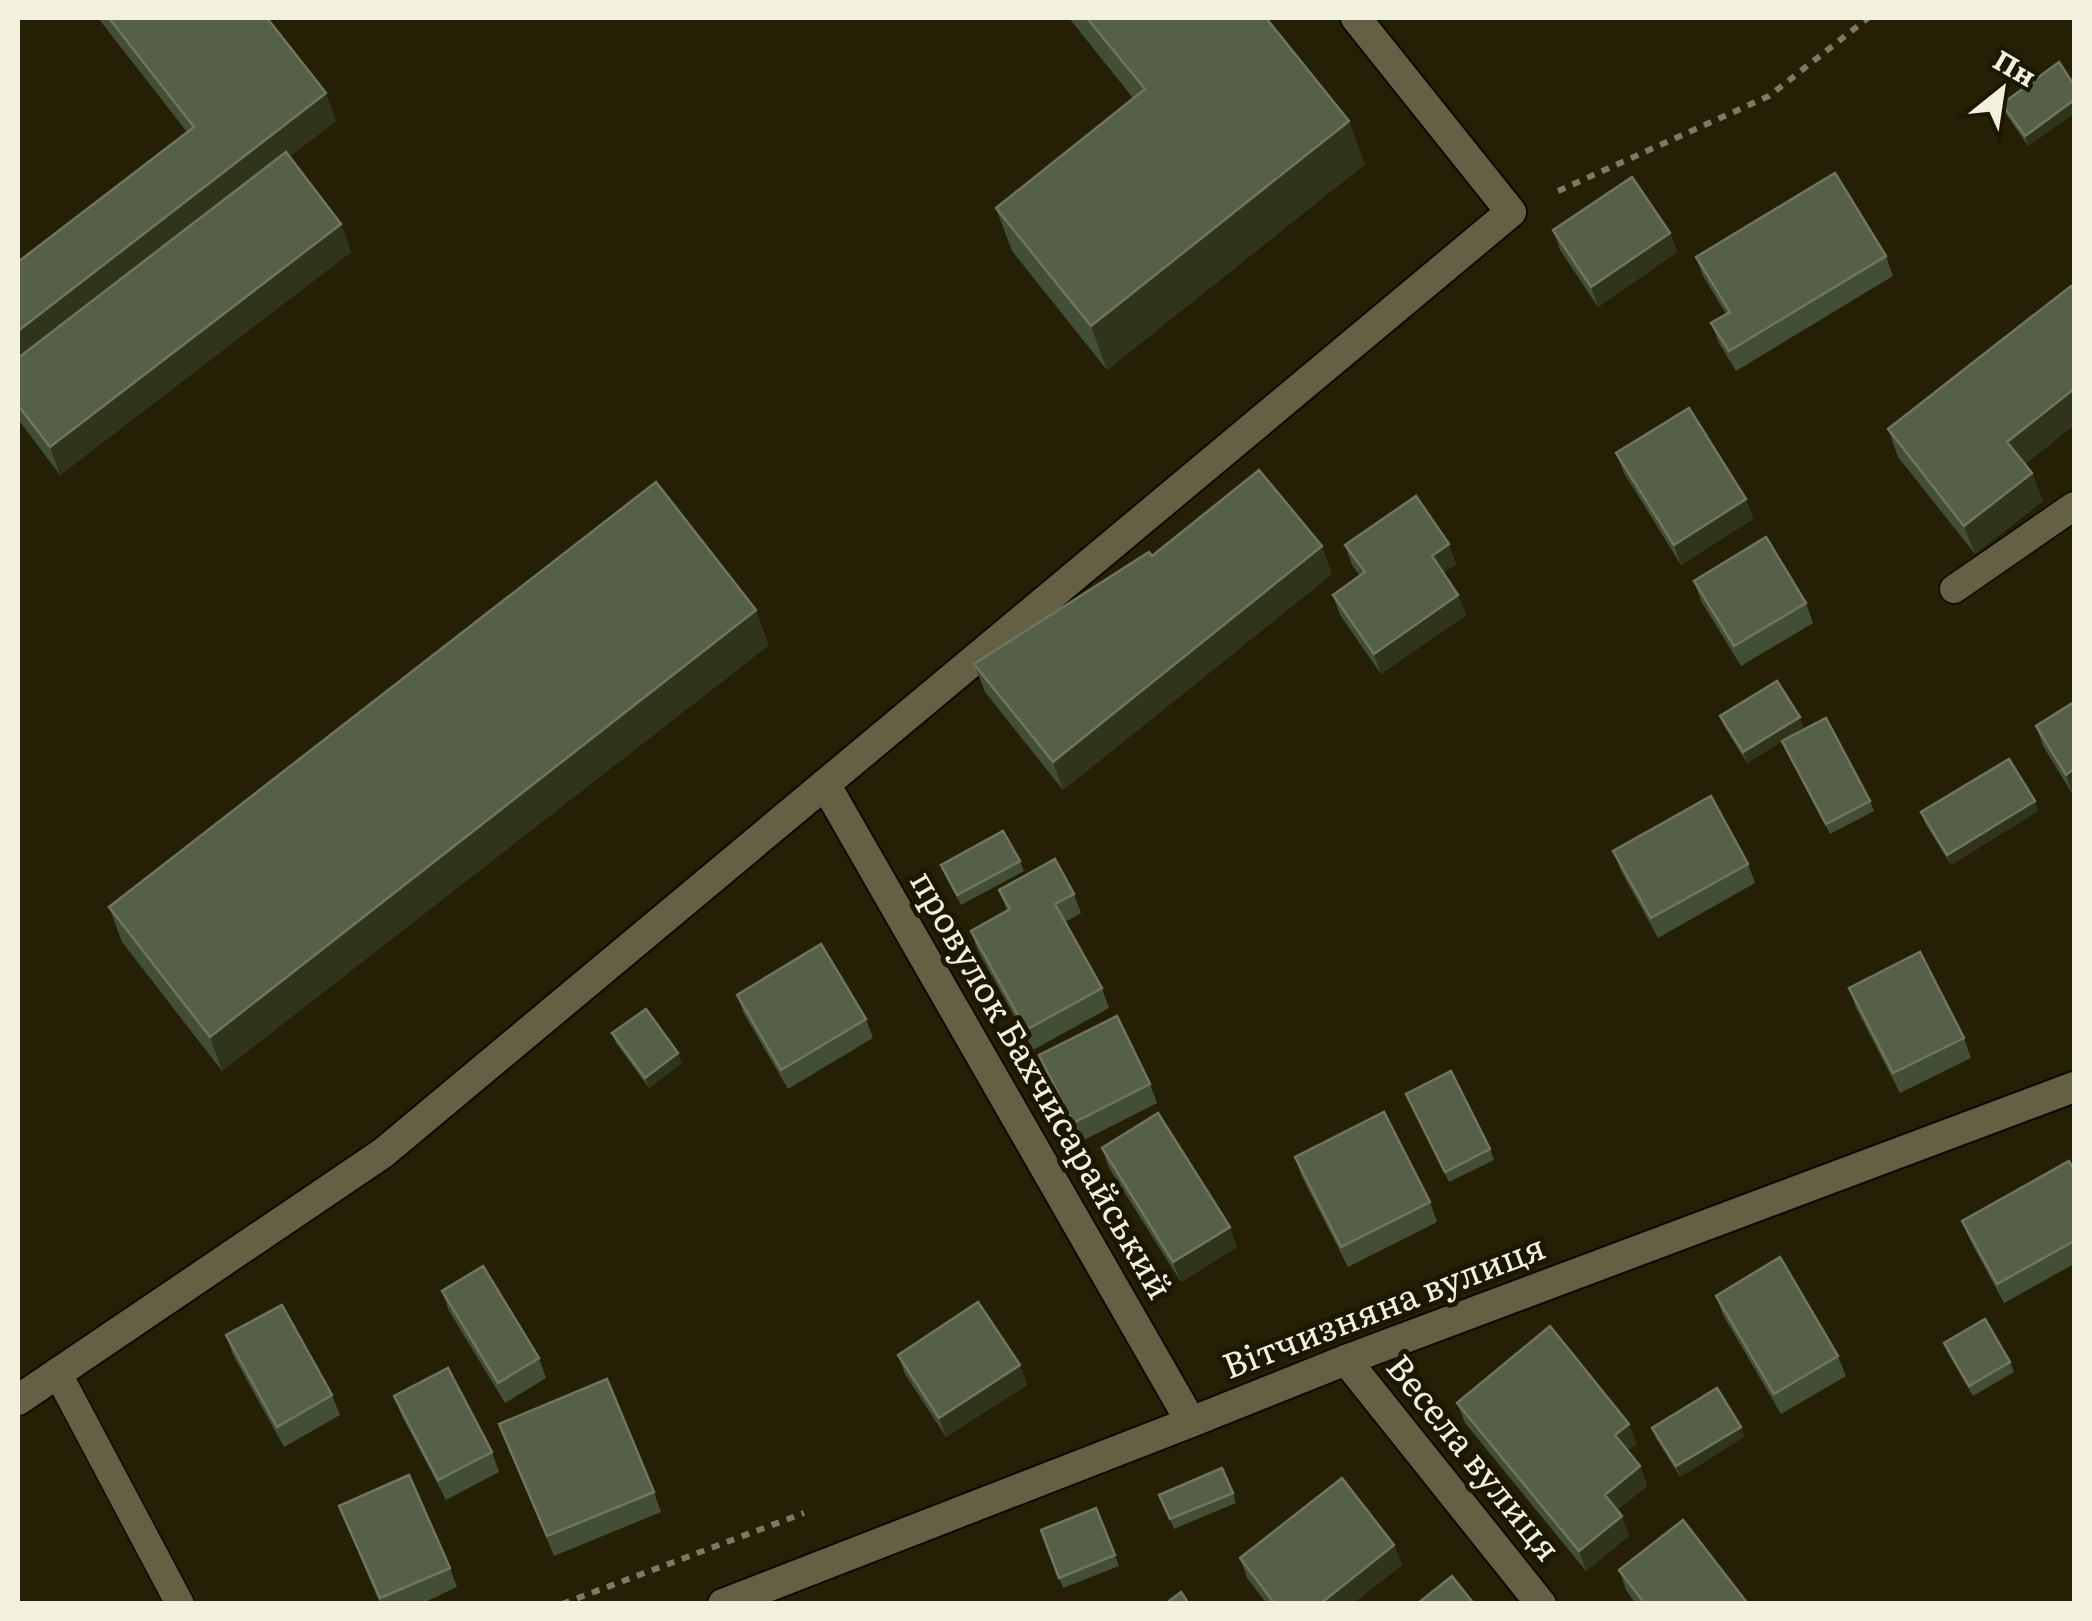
<svg xmlns="http://www.w3.org/2000/svg" width="2092" height="1621" font-family="Literata,serif">
<style>
.lines{fill:none;stroke-linecap:round;stroke-linejoin:round}
.service-casing{stroke:#0e0900;stroke-width:31}
.minor-casing{stroke:#0e0900;stroke-width:34}
.tertiary-casing{stroke:#0e0900;stroke-width:34}
.path{stroke:#7d7962;stroke-width:6;stroke-dasharray:8 8;stroke-linecap:butt}
.service{stroke:#656043;stroke-width:28}
.minor{stroke:#656043;stroke-width:30}
.tertiary{stroke:#656043;stroke-width:30}
.wall{fill:#434e36}
.shaded-wall{fill:#2f341b}
.building{fill:#566048;stroke:#6e7660;stroke-width:2.5}
.labels{text-anchor:middle;stroke-width:10;stroke-linejoin:round;paint-order:stroke}
.street-label{font-size:35px;fill:#f2f0df;stroke:#1c1700}
</style>
<rect width="100%" height="100%" fill="#252005"/>
<g class="lines">
<defs>
<path id="service" d="M1954 589 2074 506
M57 1372 180 1604"/>
<path id="minor" d="M825 784 1191 1422
M1346 1360 1541 1604
M18 1400 383 1153 1511 212 1356 18"/>
<path id="tertiary" d="M723 1604 1191 1422 1346 1360 2074 1087"/>
</defs>
<!-- service casing -->
<use href="#service" class="service-casing"/>
<!-- minor casing -->
<use href="#minor" class="minor-casing"/>
<!-- tertiary casing -->
<use href="#tertiary" class="tertiary-casing"/>
<!-- path -->
<path class="path" d="M1558 191 1769 96 1868 18
M562 1604 804 1513"/>
<!-- service -->
<use href="#service" class="service"/>
<!-- minor -->
<use href="#minor" class="minor"/>
<!-- tertiary -->
<use href="#tertiary" class="tertiary"/>
</g>
<!-- wall -->
<path class="wall" d="M98 18H267L336 121 289 157 341 224 351 252 60 475 18 419V262L187 132Z
M1069 18H1266L1365 164 1107 370 1012 251 996 208 1133 98Z
M2074 85V113L2028 146 2006 114 2002 104Z
M1553 230 1670 233 1677 252 1598 307 1560 250Z
M1886 256 1893 276 1736 371 1719 343 1711 323 1726 314 1703 276 1696 257Z
M2074 291V425L2025 464 2032 473 2043 501 1975 554 1898 457 1888 429Z
M1616 453 1746 499 1753 519 1681 565 1624 473Z
M1345 545 1456 564 1443 573 1458 595 1466 615 1381 674 1340 615 1333 595 1360 576 1352 565Z
M1152 556 1332 574 1063 790 985 692 974 664Z
M1694 581 1806 603 1813 623 1741 666 1701 601Z
M769 645 222 1071 122 942 109 907Z
M2074 702 2073 795 2043 746 2036 726Z
M1720 716 1804 728 1783 740 1870 801 1874 811 1830 834 1786 751 1782 741 1747 763 1724 726Z
M2035 801 2038 811 1951 865 1925 823 1921 812Z
M1613 851 1748 864 1755 883 1658 938 1621 871Z
M1020 861 1024 871 961 905 941 865Z
M999 890 1074 894 1081 913 1065 922 1102 988 1109 1008 1033 1050 978 951 971 931 1007 911Z
M1849 988 1964 1038 1971 1058 1900 1093 1856 1008Z
M737 995 866 1019 873 1038 788 1089 744 1014Z
M612 1033 682 1063 649 1088 616 1043Z
M1039 1055 1150 1084 1157 1103 1080 1142 1046 1074Z
M1406 1094 1490 1149 1494 1160 1449 1182Z
M1102 1148 1237 1247 1181 1282 1109 1168Z
M1295 1157 1430 1202 1437 1222 1348 1267 1302 1177Z
M2074 1170V1264L2004 1303 1970 1240 1962 1221Z
M442 1291 539 1358 546 1378 505 1403 449 1311Z
M1716 1296 1838 1356 1846 1376 1781 1414 1723 1315Z
M226 1335 332 1395 340 1415 284 1447 233 1355Z
M1944 1343 2010 1362 2014 1372 1973 1396 1948 1353Z
M898 1355 1020 1365 1027 1385 946 1437 905 1374Z
M394 1396 492 1452 499 1472 446 1500 402 1416Z
M1457 1403 1637 1444 1627 1451 1640 1466 1647 1486 1617 1510 1629 1536 1586 1571 1465 1423Z
M499 1424 654 1492 661 1512 554 1556Z
M1741 1427 1744 1437 1680 1477 1656 1438 1652 1428Z
M1233 1493 1236 1503 1174 1529 1159 1495Z
M339 1506 450 1568 457 1587 421 1604H380Z
M1096 1508 1119 1566 1063 1588 1041 1530Z
M1394 1545 1402 1565 1352 1604H1267L1247 1578 1240 1558Z
M1619 1570 1748 1604H1636L1626 1590Z"/>
<!-- shaded-wall -->
<path class="shaded-wall" d="M326 93 336 121 18 366V331Z
M2074 100V113L2028 146 2025 136Z
M1349 121 1365 164 1107 370 1091 326Z
M341 224 351 252 60 475 50 447Z
M1670 233 1677 252 1598 307 1591 287Z
M2074 389V425L2017 470 2007 442Z
M2032 473 2043 501 1975 554 1964 526Z
M1746 499 1753 519 1681 565 1674 545Z
M1449 544 1456 564 1439 576 1432 556Z
M1322 546 1332 574 1063 790 1053 762Z
M1458 595 1466 615 1381 674 1374 654Z
M756 610 769 645 222 1071 210 1037Z
M1800 717 1804 728 1747 763 1743 752Z
M2074 769V794L2073 795 2066 775Z
M2035 801 2038 811 1951 865 1947 855Z
M678 1053 682 1063 649 1088 645 1078Z
M1230 1227 1237 1247 1181 1282 1173 1262Z
M1020 1365 1027 1385 946 1437 939 1418Z
M1629 1424 1637 1444 1622 1455 1615 1435Z
M1741 1427 1744 1437 1680 1477 1676 1466Z
M1640 1466 1647 1486 1612 1514 1605 1495Z
M1622 1516 1629 1536 1586 1571 1579 1551Z
M1394 1545 1402 1565 1352 1604H1320Z"/>
<!-- building -->
<path class="building" d="M109 18H267L326 93 18 331V262L194 127Z
M1087 18H1266L1349 121 1091 326 996 208 1145 89Z
M2059 62 2074 85V100L2025 136 2002 104Z
M286 152 341 224 50 447 18 405V358Z
M1835 173 1886 256 1729 351 1711 323 1730 312 1696 257Z
M1632 177 1670 233 1591 287 1553 230Z
M2071 286 2074 291V389L2007 442 2032 473 1964 526 1888 429Z
M1689 408 1746 499 1674 545 1616 453Z
M1259 470 1322 546 1053 762 974 664 1149 552 1152 556Z
M656 482 756 610 210 1037 109 907Z
M1416 496 1449 544 1432 556 1458 595 1374 654 1333 595 1365 572 1345 545Z
M1766 537 1806 603 1734 646 1694 581Z
M1777 681 1800 717 1743 752 1720 716Z
M2074 702V769L2066 775 2036 726Z
M1826 718 1870 801 1826 824 1782 741Z
M2009 759 2035 801 1947 855 1921 812Z
M1711 796 1748 864 1651 918 1613 851Z
M1003 831 1020 861 957 895 941 865Z
M1055 859 1074 894 1055 904 1102 988 1026 1030 971 931 1010 909 999 890Z
M821 944 866 1019 781 1070 737 995Z
M1920 952 1964 1038 1893 1073 1849 988Z
M646 1009 678 1053 645 1078 612 1033Z
M1117 1016 1150 1084 1073 1123 1039 1055Z
M1451 1071 1490 1149 1445 1172 1406 1094Z
M1384 1112 1430 1202 1341 1247 1295 1157Z
M1158 1113 1230 1227 1173 1262 1102 1148Z
M2069 1161 2074 1170V1241L1997 1284 1962 1221Z
M1780 1257 1838 1356 1774 1394 1716 1296Z
M483 1266 539 1358 498 1383 442 1291Z
M978 1302 1020 1365 939 1418 898 1355Z
M282 1305 332 1395 277 1427 226 1335Z
M1985 1319 2010 1362 1969 1386 1944 1343Z
M1550 1326 1629 1424 1615 1435 1640 1466 1605 1495 1622 1516 1579 1551 1457 1403Z
M448 1368 492 1452 438 1480 394 1396Z
M607 1379 654 1492 547 1536 499 1424Z
M1717 1388 1741 1427 1676 1466 1652 1428Z
M1222 1468 1233 1493 1170 1519 1159 1495Z
M409 1475 450 1568 380 1598 339 1506Z
M1342 1478 1394 1545 1320 1604H1275L1240 1558Z
M1096 1508 1115 1555 1059 1578 1041 1530Z
M1683 1520 1748 1604H1645L1619 1570Z
M1452 1576 1474 1604H1417Z
M1181 1592 1189 1604H1165Z"/>
<g class="labels">
<!-- street labels -->
<g class="street-label">
<text transform="translate(1041 1085) rotate(60)" y="12">провулок Бахчисарайський</text>
<text transform="translate(1384 1307) rotate(-21)" y="12">Вітчизняна вулиця</text>
<text transform="translate(1473 1458) rotate(51)" y="12">Весела вулиця</text>
</g>
</g>
<!-- border -->
<rect width="2092" height="1621" fill="none" stroke="#f2f0df" stroke-width="40"/>
<!-- north arrow -->
<g transform="translate(2002 90) rotate(30)" stroke="#1c1700" stroke-width="8" paint-order="stroke">
<path d="M0-8L18 38L0 25L-18 38Z" fill="#f2f0df"/>
<text y="-15" font-size="28" font-weight="bold" text-anchor="middle" fill="#f2f0df">Пн</text>
</g>
</svg>
